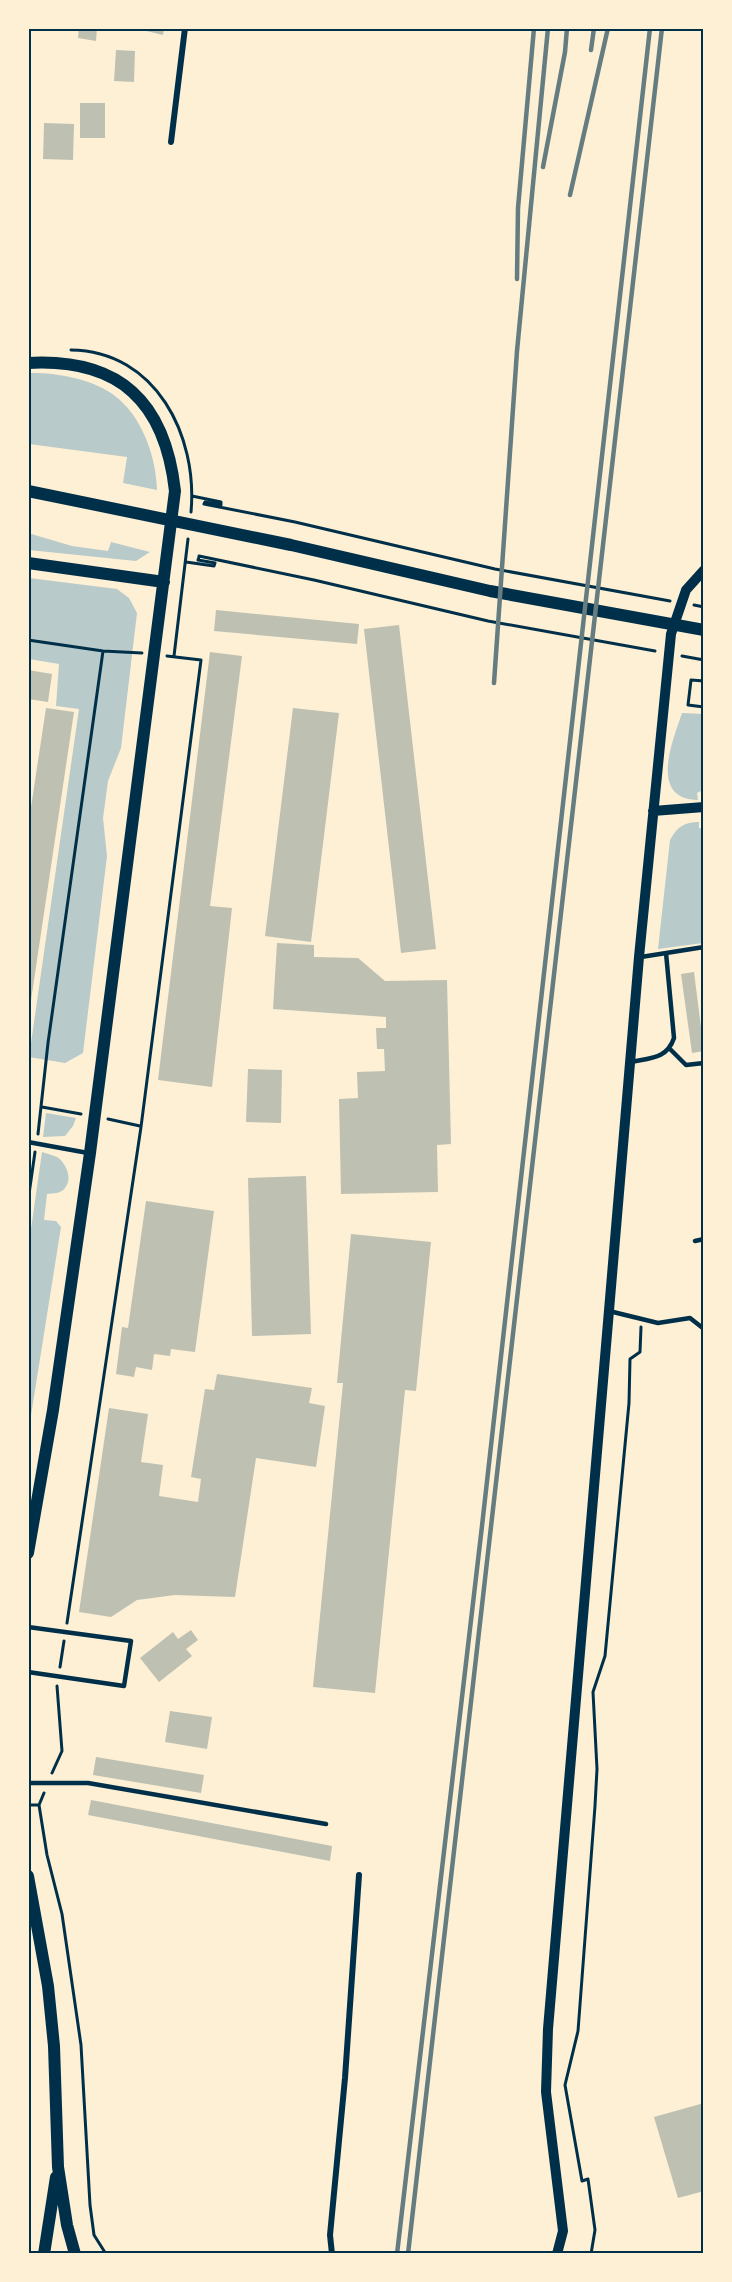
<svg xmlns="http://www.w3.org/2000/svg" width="732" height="2282" font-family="Barlow,sans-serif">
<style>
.green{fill:#b9caca}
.building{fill:#bec0b2}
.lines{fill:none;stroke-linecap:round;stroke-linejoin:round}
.path{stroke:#003049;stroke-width:3}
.service{stroke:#003049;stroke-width:4.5}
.minor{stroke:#003049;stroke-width:6}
.tertiary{stroke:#003049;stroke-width:10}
.secondary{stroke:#003049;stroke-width:12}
.rail{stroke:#657d81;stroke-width:4.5}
.neatline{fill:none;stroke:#003049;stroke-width:2}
</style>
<rect width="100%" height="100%" fill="#fdf0d5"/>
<!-- green -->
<path class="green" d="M29 373C51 372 87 378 106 390 140 409 156 454 157 490L123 483 127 457 29 444Z
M28 533 72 546 108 551 111 542 150 552 136 561 29 550Z
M29 578 117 589 129 598 137 613 121 748 108 781 103 818 107 856 83 1053 65 1063 29 1057 79 709 56 706 59 664 29 659Z
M682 713 703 714V790L697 793 698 800C648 799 673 740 682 713Z
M699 822V828L704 829 703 943 658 949 670 840C677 827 684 822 699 822Z
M46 1113 76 1118 73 1126 65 1136 43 1137Z
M42 1152C47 1154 53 1155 57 1157 66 1163 73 1178 65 1188 61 1194 53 1193 47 1194L44 1220 56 1221 61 1227 29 1428 28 1250Z"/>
<!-- building -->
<path class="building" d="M79 28H97L96 41 78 38Z
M134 28H164L163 35Z
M116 50 135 51 134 82 114 81Z
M80 103H105V138H80Z
M44 123 74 124 73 160 43 159Z
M216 610 359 624 357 644 214 631Z
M399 625 436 949 401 953 364 629Z
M210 652 242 656 210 906 232 908 212 1087 158 1080Z
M28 670 52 674 48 702 28 699Z
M46 708 74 712 30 1007 28 827Z
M293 708 339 713 311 942 265 936Z
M277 943 314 945V957L358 958 385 981 447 980 451 1144 437 1145 438 1192 341 1194 339 1099 358 1098 357 1072 385 1071 384 1049H377L376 1028H386V1017L273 1009Z
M694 972 704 1051 692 1053 681 974Z
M248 1069 282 1070 281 1123 246 1122Z
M306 1176 311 1334 252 1336 248 1178Z
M146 1201 214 1211 195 1352 171 1349 170 1356 154 1354 152 1370 136 1367 134 1377 116 1374 122 1327 128 1328Z
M351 1234 431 1242 416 1391 405 1390 375 1693 313 1687 343 1383H337Z
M217 1374 312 1388 309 1403 325 1406 316 1467 256 1458 235 1597 175 1595 137 1600 111 1617 79 1612 109 1408 148 1414 141 1462 163 1465 159 1496 198 1502 201 1479 191 1477 205 1389 214 1390Z
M191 1630 198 1640 186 1649 192 1656 159 1682 140 1658 173 1632 178 1639Z
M170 1711 212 1717 207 1749 165 1742Z
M96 1757 204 1775 201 1793 93 1775Z
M91 1800 332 1846 330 1861 88 1815Z
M704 2103V2191L678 2198 654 2117Z"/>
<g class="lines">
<!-- path -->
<path class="path" d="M71 350C156 351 198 436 191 512
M192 496 221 502V505L205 502 204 504
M204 504 295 522 495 569 670 601
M199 556 314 580 488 621 655 651
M186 562 214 566 215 563 198 560 199 557
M694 605 704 607
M28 640 103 651 142 653
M174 656 188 539
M682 656 704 660
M704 681 691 680 688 705 704 707
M42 1107 81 1114
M108 1119 140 1126
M38 1134 48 1043 103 651
M28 1201 35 1152
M67 1623 141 1127 201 660 167 656
M60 1667 64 1641
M52 1773 62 1751 57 1686
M44 1793 39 1805 47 1855 62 1914 81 2045 90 2205 94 2235 106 2254
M28 1805H39
M591 2254 595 2230 588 2179 582 2181 565 2085 578 2031 595 1806 597 1769 593 1692 605 1656 629 1403 630 1359 640 1352 641 1327"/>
<!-- service -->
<path class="service" d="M641 957 704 947
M670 1049 686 1065 704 1063
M631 1062C650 1058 667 1059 674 1038L666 953
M28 1142 88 1153
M695 1241 704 1239
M609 1311 658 1323 690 1318 704 1329
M28 1627 131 1641 124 1686 28 1672
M28 1783H88L326 1824"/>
<!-- minor -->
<path class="minor" d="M171 142 185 28
M332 2254 330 2235 345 2078 359 1875"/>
<!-- tertiary -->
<path class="tertiary" d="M653 811 704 807
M557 2254 563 2231 546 2092 548 2029 639 957 671 634 686 590 704 570"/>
<!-- secondary -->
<path class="secondary" d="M28 363C120 358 165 402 175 491L90 1153 53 1410 28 1553
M28 491 291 545 490 591 704 630
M28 563 164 582
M28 1876 48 1986 54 2046 58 2167 67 2225 75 2254
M44 2254 56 2177"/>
<!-- rail -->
<path class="rail" d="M591 50 594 28
M543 167 565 52 567 28
M570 195 608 28
M517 279 518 208 534 28
M494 683 517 351 548 28
M397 2254 482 1526 650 28
M408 2254 662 28"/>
</g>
<!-- border -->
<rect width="732" height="2282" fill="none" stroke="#fdf0d5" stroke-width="60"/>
<rect x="30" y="30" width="672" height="2222" class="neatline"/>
</svg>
